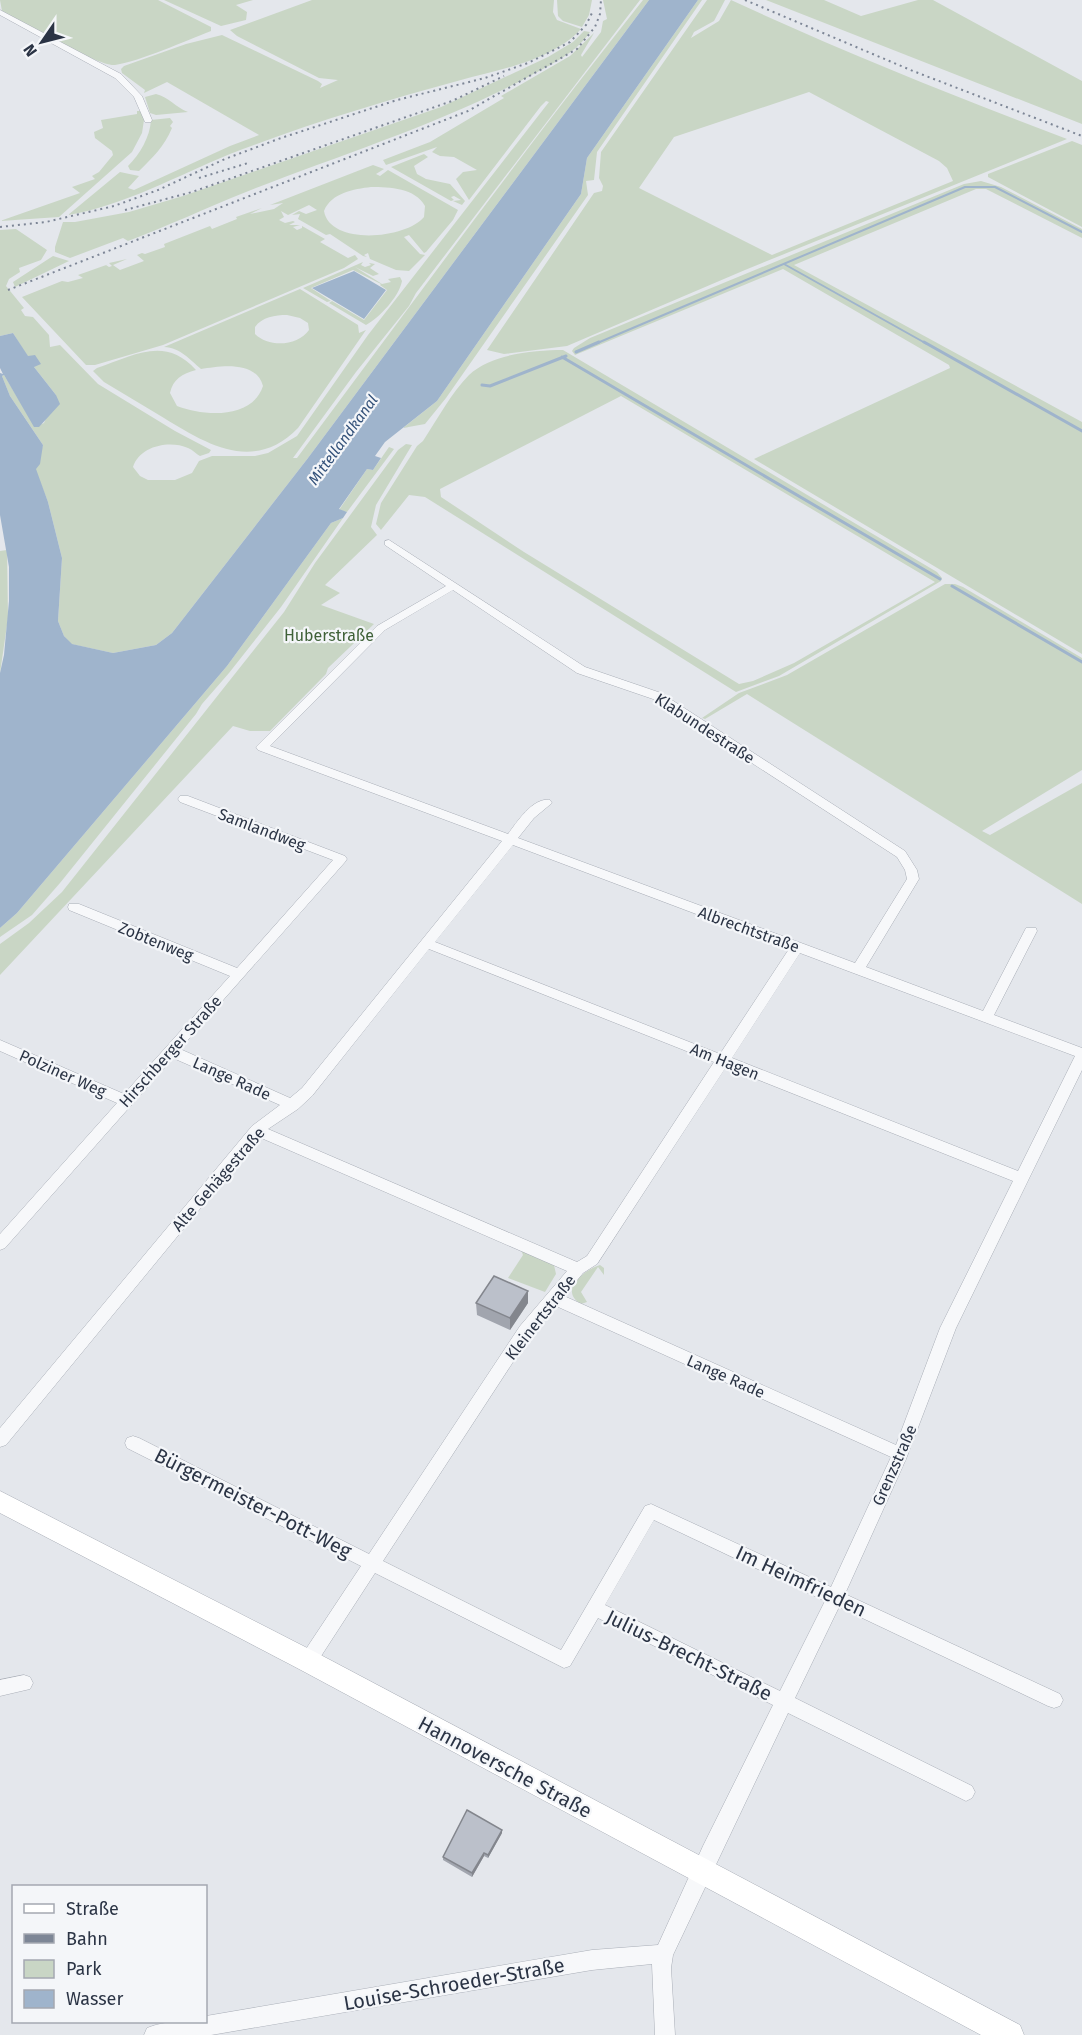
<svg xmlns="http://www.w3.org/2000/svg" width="1082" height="2035" font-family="'Fira Sans',sans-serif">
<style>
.green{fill:#c9d6c5;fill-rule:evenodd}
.water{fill:#9fb4cc}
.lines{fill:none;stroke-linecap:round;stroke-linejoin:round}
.stream-far1{stroke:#9fb4cc;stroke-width:2}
.stream{stroke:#9fb4cc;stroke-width:3}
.minor-casing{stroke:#a9aeb7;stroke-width:1}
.secondary-casing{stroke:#a9aeb7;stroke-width:1}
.minor{fill:#f7f8fa;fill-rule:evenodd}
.secondary{fill:#fff;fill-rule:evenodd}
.rail{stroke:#7d8696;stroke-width:2;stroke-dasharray:2 4;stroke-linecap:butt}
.wall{fill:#a1a5ae}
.shaded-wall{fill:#83868d}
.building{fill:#bbc0ca;stroke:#83868d;stroke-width:1.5}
.labels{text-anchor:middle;stroke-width:4.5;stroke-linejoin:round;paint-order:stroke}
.far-water-label{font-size:15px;font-style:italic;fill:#34527a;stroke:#f4f6f9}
.park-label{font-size:16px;fill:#3f6138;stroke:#f4f6f9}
.street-label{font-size:16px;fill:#2b3445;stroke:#f4f6f9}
.near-street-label{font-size:20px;fill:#2b3445;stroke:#f4f6f9}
</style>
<rect width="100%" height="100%" fill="#e4e7ec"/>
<!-- green -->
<path class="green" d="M0 0H158L211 27V31C185 41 141 61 115 65 99 67 19 21 2 11Z
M164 0H253L236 5 247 12 246 20 221 26Z
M312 0H554L553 12 557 20 581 29C551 61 501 69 461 80 383 101 305 125 230 154 176 176 126 205 68 215L120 172 139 176 128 188 134 190 230 146 259 135 167 82 144 93 145 90 122 73 121 69 124 66 186 44 222 35 318 81 322 84 320 88 338 80 319 78 237 36 230 30Z
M557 0H592L589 15 582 27 563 21 558 16Z
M603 0H640L416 293 409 306 356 372 293 458H297C411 305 524 150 643 0H649L308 458 172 633 156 645 113 653 71 644 64 636 58 621 62 558 48 502 35 469 43 445 10 396 2 376 4 375 35 427 44 423 56 395 34 367 13 333 0 336V230L16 229 47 250 41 260 19 268 20 272 9 279 6 286 24 308 21 310 25 316 33 317 49 335 50 347 60 345 98 384 175 431 211 450 209 453 200 456C196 454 193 450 188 448 169 440 140 446 133 467L140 476 148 480H175L192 473 199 461 212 456H255L268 453 297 436 368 335 549 102 546 101 541 106 469 200 456 179 463 172 477 170 454 157 440 156 432 152 437 147 386 165 383 160 430 142 504 98 501 96 570 56 594 33 581 55 582 57 601 32 603 21 607 19Z
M698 0H702L597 152 594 180 586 181 588 195 446 398 425 424 403 428 437 401 581 194 587 158Z
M707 0H725L714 21 694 32 691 38 719 21 731 0C841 51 954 96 1067 139L745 270 567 346 504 354 487 350 594 193 602 191 603 186 599 178 601 152ZM809 92 939 161 947 168 953 181 772 255 639 188 674 137Z
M766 0H824L861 16 918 0H933L1082 81V124Z
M584 31 590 32C575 54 550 65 528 77 438 125 340 155 246 192 206 208 168 226 128 241L123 238 70 258 55 252V247L63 222H75L129 212 183 196 441 107 548 57 573 42Z
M156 94C169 97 175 107 188 112L156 115 150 113 145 97Z
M137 111H142L144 120 142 133 132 152 59 217 0 221 80 193 72 187 95 179 92 176 99 172 113 155 112 151 95 138 94 132 103 128 101 120 137 114Z
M170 118 173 122 170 126 172 128C164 147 153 157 139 171L130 170 128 166C140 154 150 137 151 120Z
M1072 141 1082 145V227L988 177V174Z
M424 154 428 157 414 166 417 174 426 179 450 184 465 201 462 205 453 201 461 200 454 196 451 197 454 200 451 201 391 167Z
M373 165 384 169 376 174 380 176 388 170 458 210 453 220 426 252 424 253 409 235 404 237 420 254 425 255 409 271 396 270 370 259 368 253 364 255 367 257 363 256 330 234 326 235 298 219 300 214 292 215 299 211 306 214 317 210 309 205 288 215 281 211 284 217 279 220 285 223 293 221 295 222 289 225H300L293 227 297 230 302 228V226L325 239 320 242 348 258 355 255 358 259 344 268 163 345 95 365H86L22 297 62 281 68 282 83 278 78 275 109 264 106 265 109 267 112 266 109 263 127 259 113 265 120 270 144 261 137 255 142 253 145 254 165 247 164 244 210 226 212 229 237 219 236 217 262 208 250 214 274 209 283 203 270 205ZM371 187C390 187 415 188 425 206L424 217C406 239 330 246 324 211 331 193 354 189 371 187Z
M981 181 1001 187 1082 229V238L986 189H976L794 265 1082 422V654L754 459 950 368 949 365 783 269 575 355 572 351 574 348 590 338 964 184Z
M53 256 69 261 15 287 13 282Z
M363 262 361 265 365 267 371 265 369 263 375 264 370 268 379 274 373 276 355 267 382 284 391 282 388 279 400 277 402 281C399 297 379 318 366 325L329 303 332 301 364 320 387 290 380 285 381 284 353 270 311 288 331 301 327 302 303 288Z
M300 289 358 325 359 333 366 330 298 428C254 473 208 445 164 418 144 406 124 394 104 382L93 371 97 368C133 356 165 335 196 370 182 374 173 379 170 393L177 406C203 416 252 420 263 386 256 360 220 366 201 369 189 359 181 348 164 347ZM287 315 300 318 308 323 309 330C298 346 269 348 255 334V327C262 317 275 315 287 315Z
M563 350 937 572 942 578 941 581 779 676 736 692 425 497 409 495 381 530 376 524 381 503 417 446 423 441C437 420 451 393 469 375 491 354 534 350 563 350ZM621 396 935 582 794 663 753 681 739 684 524 552 441 497 440 489Z
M406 444 412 445 376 505 371 527 377 535 325 585 340 593 321 605 374 624 328 668 326 674 270 731H250L233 726 0 975V944L29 923 62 892 284 612 315 563 398 450Z
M389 447 394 449 347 512 339 510 367 469 373 470Z
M343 518 281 607 229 673 202 704 196 714 60 883 32 915 0 937V928L17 913 227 666 331 523Z
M7 550 8 618 0 673V551Z
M945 584H955L963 587 1082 658V770L982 831 990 835 1082 783V904L747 694 705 719 702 718 739 693 787 675Z
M520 1247 554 1265 556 1274 545 1292 508 1278 523 1255Z
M600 1265 604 1268V1275L598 1267 581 1292 587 1302 581 1304C558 1290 584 1270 600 1265Z"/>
<!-- water -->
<path class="water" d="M649 0H698L587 158 581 194 437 401 385 442 375 456 381 458 373 470 367 469 339 509 347 512 343 518 331 523 227 666 17 913 0 928V673L4 655 9 601V567L0 515V373L3 374 0 368V336L13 333 28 356 35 355 41 364 34 367 56 395 60 404 39 427H34L4 375 2 376 10 396 43 445 40 464 36 469 48 502 62 558 58 621 64 636 72 644 113 653 156 645 172 633 308 458Z
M354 271 386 290 364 319 312 288Z"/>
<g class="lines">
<!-- stream-far1 -->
<path class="stream-far1" d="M784 264 927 344
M595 344 965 187H995L1082 232"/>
<!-- stream -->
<path class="stream" d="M924 342 1082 431
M576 352 599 342
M562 357 940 579
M482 385 490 386 566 356
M952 586 1082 662"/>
<defs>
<path id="minor" d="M0 10 121 74 142 96 152 120 151 122H145L134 97 115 78 0 15Z
M389 540 585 667 661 693 905 851 917 870 919 879 866 967 983 1011 1026 928H1036L1037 931 994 1015 1082 1048V1070L956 1328 906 1459 845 1594 1060 1694 1063 1700 1060 1706 1054 1708 1048 1706 839 1607 795 1698 972 1786 975 1792 972 1798 966 1801 960 1798 788 1713 673 1955 671 1968 675 2035H655L652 1964 592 1970 211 2035H144L147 2028C166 2020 186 2022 206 2022V2016L592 1950 658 1945 703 1846 773 1705 598 1618 570 1666 564 1668 375 1573 314 1667 308 1669 302 1667 299 1661 302 1655 361 1566 127 1448 125 1443 127 1438 133 1436 139 1438 369 1554 520 1326 567 1271 259 1137 6 1445 0 1447V1428L252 1126 280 1105 173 1058 5 1248 0 1250V1234L117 1103 0 1051V1040L124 1094 230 976 69 910 68 907 69 904H79L237 968 333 860 180 802 178 799 180 796H188L345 856 347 859 345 862 180 1049 290 1098 302 1088 502 841 258 750 256 747 377 626 446 586 385 545V541ZM453 590 577 673 653 699 897 857 905 870 907 879 855 963 518 838 534 818 552 803 550 800C533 797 517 822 508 834L270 746 385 630ZM513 845 789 949 720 1054 435 942ZM429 949 714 1062 587 1256 577 1262 268 1129 298 1109 312 1096ZM800 953 1075 1056 1018 1171 732 1058ZM726 1067 1013 1181 940 1328 896 1445 564 1296 583 1273 597 1264ZM556 1306 891 1457 831 1587 651 1504 645 1506 561 1650 383 1561 530 1336ZM654 1520 825 1601 780 1691 605 1605Z
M24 1675 30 1677 33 1683 30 1689 0 1696V1680Z"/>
<path id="secondary" d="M0 1491 317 1653 1020 2025 1024 2035H981L299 1669 0 1513Z"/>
</defs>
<!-- minor casing -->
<use href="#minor" class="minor-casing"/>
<!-- secondary casing -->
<use href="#secondary" class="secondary-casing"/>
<!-- minor -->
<use href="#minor" class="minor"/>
<!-- secondary -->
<use href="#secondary" class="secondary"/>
<!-- rail -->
<path class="rail" d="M745 0 913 71 1082 136
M199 178 248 163
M125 210 192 192 452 101 504 76
M0 227 46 222 114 206 158 190 225 159 281 138 397 100 485 78 528 63 570 42 586 25 593 11
M8 290 468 111 577 49 595 27 600 14 601 0"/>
</g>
<!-- wall -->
<path class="wall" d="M476 1303H528L510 1330 477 1315Z
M502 1833 488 1858 484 1856 472 1877 443 1860V1857Z"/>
<!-- shaded-wall -->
<path class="shaded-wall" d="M528 1291V1303L510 1330V1318Z
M502 1830V1833L488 1858V1855Z
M484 1853V1856L472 1877V1873Z"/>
<!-- building -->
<path class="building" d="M494 1276 528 1291 510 1318 476 1303Z
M467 1810 502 1830 488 1855 484 1853 472 1873 443 1857Z"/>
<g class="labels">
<!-- far-water labels -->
<g class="far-water-label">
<text transform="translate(343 440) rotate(-54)" y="5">Mittellandkanal</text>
</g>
<!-- park labels -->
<g class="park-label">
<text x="329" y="641">Huberstraße</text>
</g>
<!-- street labels -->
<g class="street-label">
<text transform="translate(705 728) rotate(33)" y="6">Klabundestraße</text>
<text transform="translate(262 829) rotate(21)" y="6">Samlandweg</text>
<text transform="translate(749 929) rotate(20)" y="6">Albrechtstraße</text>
<text transform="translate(156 941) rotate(22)" y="6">Zobtenweg</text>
<text transform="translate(170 1051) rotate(-48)" y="6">Hirschberger Straße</text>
<text transform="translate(725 1061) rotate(22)" y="6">Am Hagen</text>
<text transform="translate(63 1073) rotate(24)" y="6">Polziner Weg</text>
<text transform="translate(232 1078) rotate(24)" y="6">Lange Rade</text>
<text transform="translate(218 1179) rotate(-49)" y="6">Alte Gehägestraße</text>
<text transform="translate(540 1317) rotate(-52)" y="6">Kleinertstraße</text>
<text transform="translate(726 1376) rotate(24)" y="6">Lange Rade</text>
<text transform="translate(894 1465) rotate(-66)" y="6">Grenzstraße</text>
</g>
<!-- near-street labels -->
<g class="near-street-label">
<text transform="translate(253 1503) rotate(27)" y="7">Bürgermeister-Pott-Weg</text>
<text transform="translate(801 1581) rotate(25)" y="7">Im Heimfrieden</text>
<text transform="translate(689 1655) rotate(26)" y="7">Julius-Brecht-Straße</text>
<text transform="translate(505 1767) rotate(28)" y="7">Hannoversche Straße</text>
<text transform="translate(454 1984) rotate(-10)" y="7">Louise-Schroeder-Straße</text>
</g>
</g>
<!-- legend -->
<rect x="12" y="1885" width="195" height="138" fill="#f4f6f9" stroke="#a4a8b1" stroke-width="1.5"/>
<rect x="24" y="1904" width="30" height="9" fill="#ffffff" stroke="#a4a8b1" stroke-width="1.5"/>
<text x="66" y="1915" font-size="18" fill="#2b3445">Straße</text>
<rect x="24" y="1934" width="30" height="9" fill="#7d8696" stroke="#a4a8b1" stroke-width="1.5"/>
<text x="66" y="1945" font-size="18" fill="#2b3445">Bahn</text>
<rect x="24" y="1960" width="30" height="18" fill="#c9d6c5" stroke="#a4a8b1" stroke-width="1.5"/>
<text x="66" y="1975" font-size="18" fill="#2b3445">Park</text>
<rect x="24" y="1990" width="30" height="18" fill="#9fb4cc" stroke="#a4a8b1" stroke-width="1.5"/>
<text x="66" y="2005" font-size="18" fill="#2b3445">Wasser</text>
<!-- north arrow -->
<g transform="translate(42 42) rotate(235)" stroke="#f4f6f9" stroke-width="4.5" paint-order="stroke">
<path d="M0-4.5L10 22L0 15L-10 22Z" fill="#2b3445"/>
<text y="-9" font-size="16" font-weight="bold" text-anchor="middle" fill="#2b3445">N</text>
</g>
</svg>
